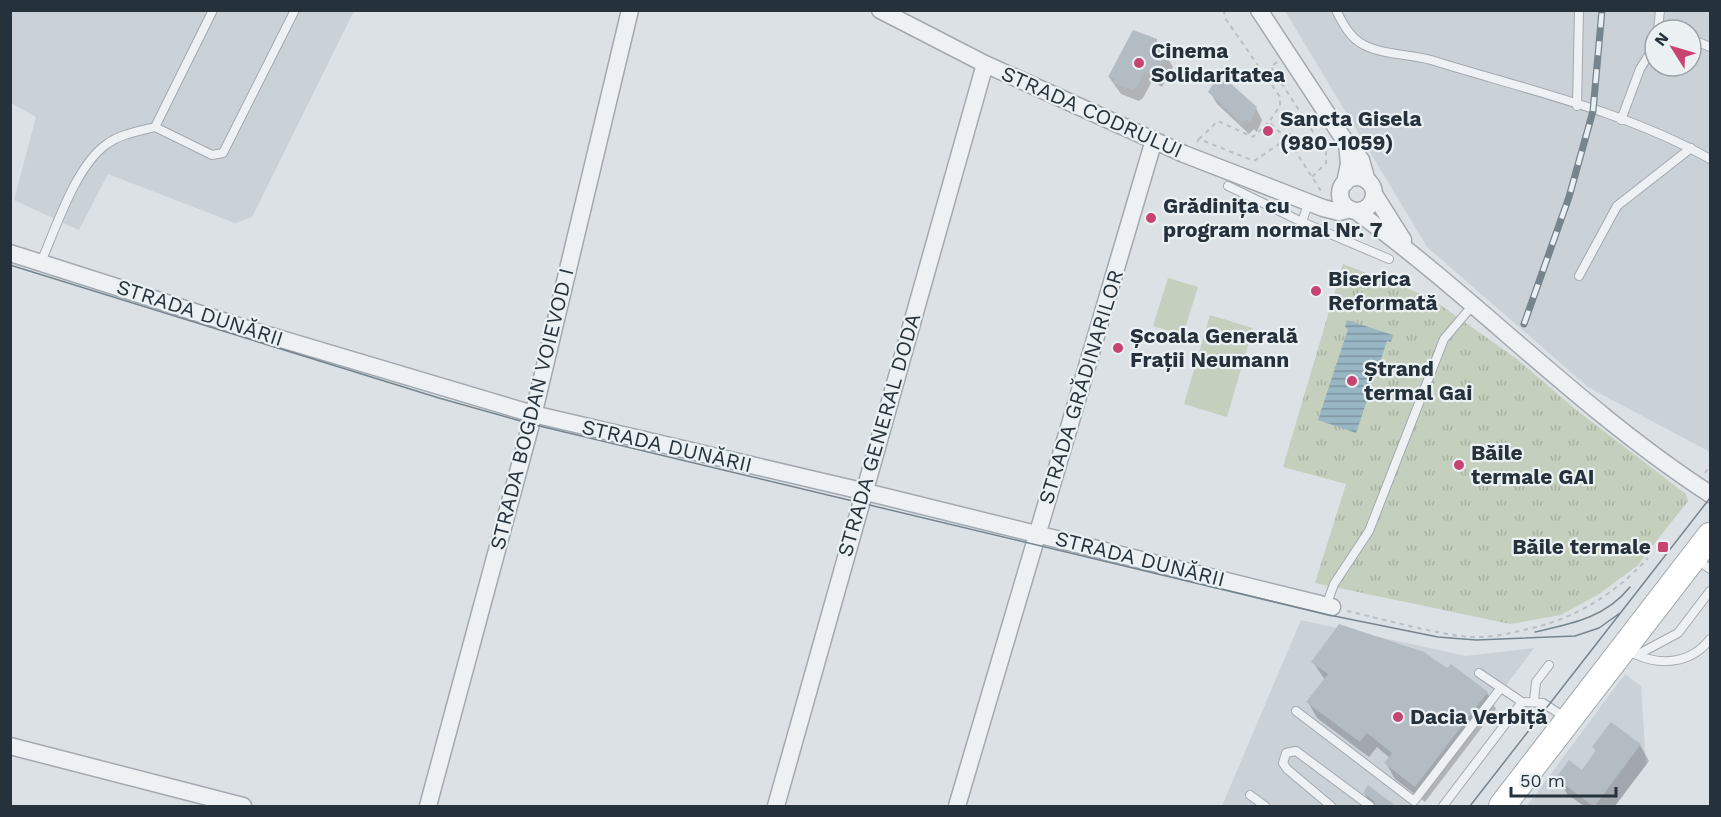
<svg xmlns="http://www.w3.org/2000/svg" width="1721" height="817" font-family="'Work Sans',sans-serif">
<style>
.built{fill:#cad1d7;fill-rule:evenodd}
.grass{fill:url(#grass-tufts)}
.green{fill:#c5cfbd}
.water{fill:url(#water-rules)}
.shadow{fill:#0003}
.building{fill:#b3bcc2}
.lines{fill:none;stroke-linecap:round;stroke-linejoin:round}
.lane-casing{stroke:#a2a9af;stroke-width:10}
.street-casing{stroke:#a2a9af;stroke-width:19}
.primary-casing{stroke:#9ca8b0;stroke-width:28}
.path{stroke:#babfc4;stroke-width:2;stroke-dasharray:4.5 4.5;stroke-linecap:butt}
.lane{stroke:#eef1f4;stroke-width:8}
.street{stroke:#eef1f4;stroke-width:16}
.primary{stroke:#fff;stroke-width:26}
.tram{stroke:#76848e;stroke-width:1.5}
.rail-casing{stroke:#76848e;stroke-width:7}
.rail{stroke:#ebf0f3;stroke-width:4.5;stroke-dasharray:14;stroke-linecap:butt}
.poi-dot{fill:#c74471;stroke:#ebf0f3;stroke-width:2}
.labels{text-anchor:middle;stroke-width:4.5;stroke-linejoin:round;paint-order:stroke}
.poi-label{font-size:21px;font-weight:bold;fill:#26323b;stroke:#ebf0f3;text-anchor:start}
.street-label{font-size:21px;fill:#26323b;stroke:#ebf0f3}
</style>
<defs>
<pattern id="grass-tufts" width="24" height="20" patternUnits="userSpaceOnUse" patternTransform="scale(1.5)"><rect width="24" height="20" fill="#c5cfbd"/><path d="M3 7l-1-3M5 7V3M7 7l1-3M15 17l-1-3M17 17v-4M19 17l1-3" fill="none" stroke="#a9b2a3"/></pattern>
<pattern id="water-rules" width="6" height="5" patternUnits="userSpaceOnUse" patternTransform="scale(1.5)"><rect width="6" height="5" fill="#98b6c4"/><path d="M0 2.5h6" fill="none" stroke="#7c95a0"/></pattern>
</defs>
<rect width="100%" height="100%" fill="#dce1e5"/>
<!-- built -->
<path class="built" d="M11 11H354L252 217 235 223 108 174 79 230 14 200 36 117 11 103Z
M1285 11H1710V452L1588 387 1427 247ZM1655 30H1691V66H1655Z
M1301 620 1466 656 1534 648 1416 806H1222Z
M1625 674 1641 686 1646 765 1615 806H1527Z"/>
<!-- grass -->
<path class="grass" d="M1343 264 1429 297 1517 359 1575 409 1686 494 1688 501 1637 566 1599 594 1561 615 1510 624 1315 583 1346 484 1283 467Z"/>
<!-- green -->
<path class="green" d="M1168 278 1198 287 1183 335 1153 326Z
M1210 315 1253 328 1227 417 1184 404Z"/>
<!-- water -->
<path class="water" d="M1347 320 1393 335 1391 342 1387 341 1356 433 1318 420 1348 329 1345 327Z"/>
<!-- shadow -->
<path class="shadow" d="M1156 40 1173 67 1162 87 1152 81 1143 98 1139 101 1121 94 1109 77Z
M1210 92 1256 108 1262 120 1257 132 1254 129 1249 134 1217 104Z
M1313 662 1447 670 1487 693 1496 709 1425 802 1395 779 1386 763 1390 758 1377 747 1369 757 1317 718 1308 702 1325 680Z
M1640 745 1649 761 1615 806H1584L1567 794 1558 778 1582 772 1597 752 1594 747Z
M1364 793 1394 806H1372Z"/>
<!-- building -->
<path class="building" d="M1133 30 1157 39V45L1167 55 1155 76 1145 71 1137 87 1132 90 1113 83 1115 79 1108 77Z
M1216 79 1230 83 1257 107 1250 122 1246 119 1242 123 1208 92Z
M1339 624 1424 652 1447 668 1451 664 1488 692 1415 787 1384 763 1392 753 1367 733 1360 742 1306 702 1328 674 1311 662Z
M1611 722 1641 744 1594 807 1556 778 1569 760 1582 770 1596 750 1592 747Z
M1368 785 1397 807H1376L1374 801 1363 793Z"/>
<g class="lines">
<defs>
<path id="lane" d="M1336 10C1343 24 1350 38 1364 45 1384 55 1409 54 1431 60 1524 89 1625 111 1710 159
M1658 30 1660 10
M1691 39 1710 47
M1577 106 1579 10
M1621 120 1640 69 1655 45
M155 127 213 10
M1228 186 1302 222 1389 259
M1302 222 1309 201
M41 262C56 228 76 165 107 144 120 134 140 131 155 127L212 155 223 153 295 10
M1579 276 1617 206 1691 148
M1696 559 1710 569
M1326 606 1334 584 1369 531 1444 339 1472 306
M1626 650 1637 655 1678 633 1710 591
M1637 655C1662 666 1692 663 1710 639
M1479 673 1522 702 1543 703 1566 718
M1534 701 1536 682 1549 665
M1296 711 1414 801 1500 689
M1250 795 1265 806
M1331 806 1287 769 1283 763 1286 753 1296 751 1370 806
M1443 806 1522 702"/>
<path id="street" d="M880 10 985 64 1184 154 1323 208 1339 212 1350 209
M1259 10 1347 144 1349 164 1345 183
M1347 144 1361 160 1367 181
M1340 194a17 17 0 1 1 34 0a17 17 0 1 1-34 0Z
M1374 194 1403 240
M1356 211C1478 300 1582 411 1710 494
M10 253 248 329 533 414 862 491 1332 607
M10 746 243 806
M428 806 531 424 630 10
M776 806 985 64
M957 806 1154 140"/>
<path id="primary" d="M1502 806 1710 536"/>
</defs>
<!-- lane casing -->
<use href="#lane" class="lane-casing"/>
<!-- street casing -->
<use href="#street" class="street-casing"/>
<!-- primary casing -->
<use href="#primary" class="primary-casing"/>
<!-- path -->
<path class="path" d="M1224 10 1225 18 1280 97V106L1269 122 1284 136
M1277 62 1271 67 1326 152V163L1312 177
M1282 142a8 8 0 1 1 16 0a8 8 0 1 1-16 0Z
M1199 139 1218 121 1253 137 1268 123
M1197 142 1199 139 1254 161 1282 142
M1294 149 1321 191
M1705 473 1710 466
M1347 611C1387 620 1428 632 1468 637 1485 638 1503 635 1519 631 1571 621 1612 597 1648 558"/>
<!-- lane -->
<use href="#lane" class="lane"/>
<!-- street -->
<use href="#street" class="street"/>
<!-- primary -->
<use href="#primary" class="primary"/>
<!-- tram -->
<path class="tram" d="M10 265 439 398 531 424 1329 615 1438 637 1476 640 1575 636 1599 628 1620 613
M1535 632C1571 624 1605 618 1630 587
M1470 806 1710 498"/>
<defs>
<path id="rail" d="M1524 324 1569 197 1593 111 1602 10"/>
</defs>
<!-- rail casing -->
<use href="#rail" class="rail-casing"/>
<!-- rail -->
<use href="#rail" class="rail"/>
</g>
<!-- markers -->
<g class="poi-dot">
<circle cx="1139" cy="63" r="6"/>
<circle cx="1268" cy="131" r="6"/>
<circle cx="1151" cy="218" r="6"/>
<circle cx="1316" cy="291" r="6"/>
<circle cx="1118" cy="348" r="6"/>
<circle cx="1352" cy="381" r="6"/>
<circle cx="1459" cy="465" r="6"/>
<rect x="1657" y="541" width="12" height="12" rx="3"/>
<circle cx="1398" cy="717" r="6"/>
</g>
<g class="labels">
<!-- poi labels -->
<g class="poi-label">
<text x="1151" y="58">Cinema<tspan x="1151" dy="24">Solidaritatea</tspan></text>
<text x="1280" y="126">Sancta Gisela<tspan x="1280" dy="24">(980-1059)</tspan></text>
<text x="1163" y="213">Grădinița cu<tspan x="1163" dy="24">program normal Nr. 7</tspan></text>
<text x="1328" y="286">Biserica<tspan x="1328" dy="24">Reformată</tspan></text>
<text x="1130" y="343">Școala Generală<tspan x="1130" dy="24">Frații Neumann</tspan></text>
<text x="1364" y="376">Ștrand<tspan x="1364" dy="24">termal Gai</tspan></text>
<text x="1471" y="460">Băile<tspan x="1471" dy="24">termale GAI</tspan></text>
<text x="1651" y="554" text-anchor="end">Băile termale</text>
<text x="1410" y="724">Dacia Verbiță</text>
</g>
<!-- street labels -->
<g class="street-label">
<text transform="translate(1092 112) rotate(24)" y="7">STRADA CODRULUI</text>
<text transform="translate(200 313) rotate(18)" y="7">STRADA DUNĂRII</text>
<text transform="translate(1081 387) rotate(-73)" y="7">STRADA GRĂDINARILOR</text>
<text transform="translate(532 409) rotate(-76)" y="7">STRADA BOGDAN VOIEVOD I</text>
<text transform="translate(879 435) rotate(-74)" y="7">STRADA GENERAL DODA</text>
<text transform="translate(667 446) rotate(13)" y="7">STRADA DUNĂRII</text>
<text transform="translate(1140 559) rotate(14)" y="7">STRADA DUNĂRII</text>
</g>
</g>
<!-- border -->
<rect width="1721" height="817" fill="none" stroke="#26323b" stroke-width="24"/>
<!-- north arrow -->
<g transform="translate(1673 48) rotate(307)"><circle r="28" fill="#ebf0f3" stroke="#9ca4a9" stroke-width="1.5"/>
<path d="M0-4.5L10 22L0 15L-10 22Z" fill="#c74471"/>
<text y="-9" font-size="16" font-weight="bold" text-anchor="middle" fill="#26323b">N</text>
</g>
<!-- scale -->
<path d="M1511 787v9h105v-9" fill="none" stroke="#26323b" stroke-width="3"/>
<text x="1520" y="787" font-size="18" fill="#26323b" stroke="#ebf0f3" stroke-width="4.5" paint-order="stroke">50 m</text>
</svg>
